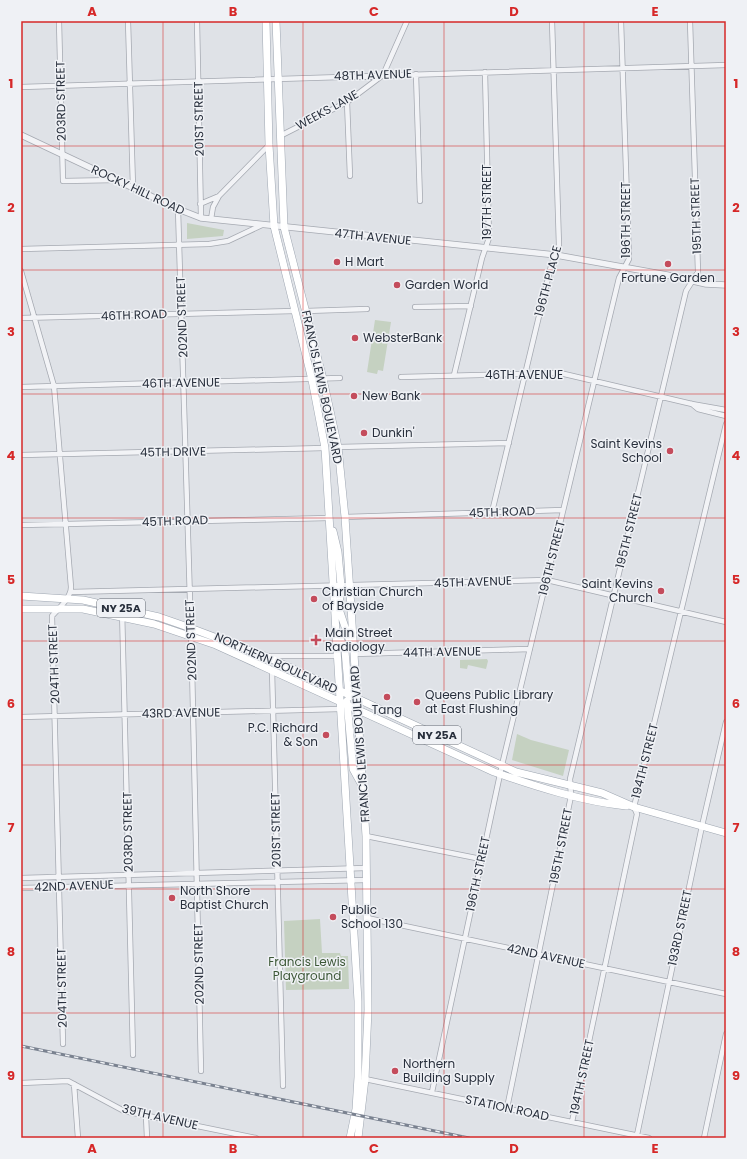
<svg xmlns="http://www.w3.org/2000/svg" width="747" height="1159" font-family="Poppins,sans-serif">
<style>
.green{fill:#c5d1c1}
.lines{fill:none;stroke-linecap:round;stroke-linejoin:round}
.minor-casing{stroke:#a5a9b1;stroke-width:6}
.tertiary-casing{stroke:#a5a9b1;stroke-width:7}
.primary-casing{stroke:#9fa7b2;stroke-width:8}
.minor{stroke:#f2f3f6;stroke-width:4.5}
.tertiary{stroke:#f2f3f6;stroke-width:5.5}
.primary{stroke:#fff;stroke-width:7}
.rail-casing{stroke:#7a8290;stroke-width:3}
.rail{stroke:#eff1f5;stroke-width:1.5;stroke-dasharray:4.5;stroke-linecap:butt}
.grid{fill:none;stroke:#d62828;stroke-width:1;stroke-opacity:0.55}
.poi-dot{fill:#c44c5c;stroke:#eff1f5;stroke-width:1.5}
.labels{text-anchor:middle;stroke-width:3;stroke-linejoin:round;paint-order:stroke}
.shield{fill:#eff1f5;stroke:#646a74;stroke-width:1}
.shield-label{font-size:11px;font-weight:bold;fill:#29303d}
.street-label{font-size:12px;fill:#29303d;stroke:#eff1f5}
.poi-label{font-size:12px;fill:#29303d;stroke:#eff1f5;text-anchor:start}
.park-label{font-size:12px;fill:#3d5837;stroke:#eff1f5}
.neatline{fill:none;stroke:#d62828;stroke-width:1.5}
.grid-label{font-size:13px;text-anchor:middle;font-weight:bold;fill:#d62828}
</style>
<rect width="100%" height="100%" fill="#dfe2e7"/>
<!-- green -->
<path class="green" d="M187 223 224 230 223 236 187 239Z
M375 320 391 322 383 371 378 370 377 374 367 372Z
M487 659 488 661 486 669 468 665 467 669 460 668V660Z
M517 734 531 740 569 750 563 776 512 760Z
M320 919 322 953H340L341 956H348L349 989 286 990 284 921Z"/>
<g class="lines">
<defs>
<path id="minor" d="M59 21 63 181 117 180
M128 21 133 187
M197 21 201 218
M416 74 420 201
M21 87 726 65
M347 102 350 176
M280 136 347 102 383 75 407 21
M200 204 219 196 269 145
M178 209 192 666 201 1071
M211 219 213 207 219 196
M21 249 209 244 228 241 262 225
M21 271 54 386 71 587C71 598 59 608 52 616L63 1044
M415 307 471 306
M306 311 367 309
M21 318 295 311
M454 375 482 258 489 238 485 72
M401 377 560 373 692 404 726 410
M21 387 340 378
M692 404 698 409 726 416
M338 447 509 443
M21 455 325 448
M492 512 551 266 559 246 552 21
M345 517 563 510
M21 525 329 518
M71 592 547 580 726 622
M122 609 133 1055
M354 654 530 649
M268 656H337
M272 670 283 1086
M21 717 340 709
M366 836 481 859
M21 878 366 868
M21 888 367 880
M367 918 726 994
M365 1079 649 1138
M21 1083 68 1081 124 1111 256 1138
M74 1084 78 1138
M432 1092 502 765 619 278 629 259 621 21
M507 1108 571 796 570 779 686 291 698 272 690 21
M146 1116 147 1138
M572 1122 637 814 634 807 726 424
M637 1135 702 826 726 722
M704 1138 726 1034"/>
<path id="tertiary" d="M21 135 178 209 201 218 556 255 667 275 706 284 726 285"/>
<path id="primary" d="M266 21 269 145 274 226 312 380 325 448 358 1001V1077L356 1109 350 1138
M276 21 284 227 323 379 338 447 345 517 366 836 368 1010 365 1079 358 1138
M333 531 338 552 341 586
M339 586 340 612 350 642
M21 596 83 600 159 617 185 626 265 656 516 772 602 793 634 807 726 833
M21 609H83L154 624 216 645 494 772C537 787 581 801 626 806
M338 633 345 651 349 697
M347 701 353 769 363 787"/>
</defs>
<!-- minor casing -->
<use href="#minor" class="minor-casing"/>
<!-- tertiary casing -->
<use href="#tertiary" class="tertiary-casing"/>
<!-- primary casing -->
<use href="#primary" class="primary-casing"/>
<!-- minor -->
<use href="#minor" class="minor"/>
<!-- tertiary -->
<use href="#tertiary" class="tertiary"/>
<!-- primary -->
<use href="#primary" class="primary"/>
<defs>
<path id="rail" d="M21 1046 469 1138"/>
</defs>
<!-- rail casing -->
<use href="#rail" class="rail-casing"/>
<!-- rail -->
<use href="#rail" class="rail"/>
</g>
<!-- grid -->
<path class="grid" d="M163 21V1138M303 21V1138M444 21V1138M584 21V1138M21 146H726M21 270H726M21 394H726M21 518H726M21 641H726M21 765H726M21 889H726M21 1013H726"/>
<!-- markers -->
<g class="poi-dot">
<circle cx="337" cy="262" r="4"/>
<circle cx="668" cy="264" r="4"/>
<circle cx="397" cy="285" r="4"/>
<circle cx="355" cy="338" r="4"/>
<circle cx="354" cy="396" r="4"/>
<circle cx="364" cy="433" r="4"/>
<circle cx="670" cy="451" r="4"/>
<circle cx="661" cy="591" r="4"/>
<circle cx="314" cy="599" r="4"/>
<path d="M314 634h4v4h4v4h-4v4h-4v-4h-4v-4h4z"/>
<circle cx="387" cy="697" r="4"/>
<circle cx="417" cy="702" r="4"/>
<circle cx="326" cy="735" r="4"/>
<circle cx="172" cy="898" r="4"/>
<circle cx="333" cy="917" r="4"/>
<circle cx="395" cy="1071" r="4"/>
</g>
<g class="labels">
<!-- shield labels -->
<g class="shield">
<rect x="97" y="599" width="48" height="18" rx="3"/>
<rect x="413" y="726" width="48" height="18" rx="3"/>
</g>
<g class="shield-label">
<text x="121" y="612">NY 25A</text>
<text x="437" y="739">NY 25A</text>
</g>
<!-- street labels -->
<g class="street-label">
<text transform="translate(373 75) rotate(-2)" y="4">48TH AVENUE</text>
<text transform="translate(61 101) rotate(-91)" y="4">203RD STREET</text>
<text transform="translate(327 110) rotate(-29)" y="4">WEEKS LANE</text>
<text transform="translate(199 119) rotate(-91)" y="4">201ST STREET</text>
<text transform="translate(138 190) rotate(25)" y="4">ROCKY HILL ROAD</text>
<text transform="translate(487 202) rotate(-90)" y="4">197TH STREET</text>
<text transform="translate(696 216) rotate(-92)" y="4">195TH STREET</text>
<text transform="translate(626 220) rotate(-90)" y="4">196TH STREET</text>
<text transform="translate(373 237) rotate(6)" y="4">47TH AVENUE</text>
<text transform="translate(548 281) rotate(-75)" y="4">196TH PLACE</text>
<text transform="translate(134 315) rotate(-2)" y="4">46TH ROAD</text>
<text transform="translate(182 317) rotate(-92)" y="4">202ND STREET</text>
<text x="524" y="379">46TH AVENUE</text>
<text transform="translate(181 383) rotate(-1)" y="4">46TH AVENUE</text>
<text transform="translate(322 387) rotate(78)" y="4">FRANCIS LEWIS BOULEVARD</text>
<text transform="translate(173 452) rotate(-1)" y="4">45TH DRIVE</text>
<text transform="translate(502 512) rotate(-2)" y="4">45TH ROAD</text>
<text transform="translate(175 521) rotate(-2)" y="4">45TH ROAD</text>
<text transform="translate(629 531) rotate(-76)" y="4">195TH STREET</text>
<text transform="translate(552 558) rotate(-76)" y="4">196TH STREET</text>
<text transform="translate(473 582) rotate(-2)" y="4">45TH AVENUE</text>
<text transform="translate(191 640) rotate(-92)" y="4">202ND STREET</text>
<text transform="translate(442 652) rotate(-1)" y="4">44TH AVENUE</text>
<text transform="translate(276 663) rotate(24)" y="4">NORTHERN BOULEVARD</text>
<text transform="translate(54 664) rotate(-92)" y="4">204TH STREET</text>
<text transform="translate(181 713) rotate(-1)" y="4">43RD AVENUE</text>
<text transform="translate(360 744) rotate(-94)" y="4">FRANCIS LEWIS BOULEVARD</text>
<text transform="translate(645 761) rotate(-76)" y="4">194TH STREET</text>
<text transform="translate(276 830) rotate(-91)" y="4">201ST STREET</text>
<text transform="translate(128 832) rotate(-91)" y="4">203RD STREET</text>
<text transform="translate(561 846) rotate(-79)" y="4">195TH STREET</text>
<text transform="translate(478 874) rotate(-78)" y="4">196TH STREET</text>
<text transform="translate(74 886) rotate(-2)" y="4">42ND AVENUE</text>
<text transform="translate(680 928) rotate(-78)" y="4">193RD STREET</text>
<text transform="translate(546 956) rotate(12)" y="4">42ND AVENUE</text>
<text transform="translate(199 964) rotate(-91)" y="4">202ND STREET</text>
<text transform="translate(62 988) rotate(-91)" y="4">204TH STREET</text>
<text transform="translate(582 1077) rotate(-78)" y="4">194TH STREET</text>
<text transform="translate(507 1108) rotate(12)" y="4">STATION ROAD</text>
<text transform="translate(160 1117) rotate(13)" y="4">39TH AVENUE</text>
</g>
<!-- poi labels -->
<g class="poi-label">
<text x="345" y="266">H Mart</text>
<text x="668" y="282" text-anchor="middle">Fortune Garden</text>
<text x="405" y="289">Garden World</text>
<text x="363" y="342">WebsterBank</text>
<text x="362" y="400">New Bank</text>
<text x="372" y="437">Dunkin'</text>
<text x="662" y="448" text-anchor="end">Saint Kevins<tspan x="662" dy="14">School</tspan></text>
<text x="653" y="588" text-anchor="end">Saint Kevins<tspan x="653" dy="14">Church</tspan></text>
<text x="322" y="596">Christian Church<tspan x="322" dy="14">of Bayside</tspan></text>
<text x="325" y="637">Main Street<tspan x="325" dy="14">Radiology</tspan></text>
<text x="425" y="699">Queens Public Library<tspan x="425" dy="14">at East Flushing</tspan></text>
<text x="387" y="714" text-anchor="middle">Tang</text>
<text x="318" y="732" text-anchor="end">P.C. Richard<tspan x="318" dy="14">&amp; Son</tspan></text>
<text x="180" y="895">North Shore<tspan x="180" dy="14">Baptist Church</tspan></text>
<text x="341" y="914">Public<tspan x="341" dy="14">School 130</tspan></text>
<text x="403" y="1068">Northern<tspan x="403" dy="14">Building Supply</tspan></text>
</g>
<!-- park labels -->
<g class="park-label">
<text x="307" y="966">Francis Lewis<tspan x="307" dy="14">Playground</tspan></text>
</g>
</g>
<!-- border -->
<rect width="747" height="1159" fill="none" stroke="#eff1f5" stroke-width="44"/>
<rect x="22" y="22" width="703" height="1115" class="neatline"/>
<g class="grid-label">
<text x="92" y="16">A</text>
<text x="233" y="16">B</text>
<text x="374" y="16">C</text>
<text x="514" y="16">D</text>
<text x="655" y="16">E</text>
<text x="11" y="88">1</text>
<text x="736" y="88">1</text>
<text x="11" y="212">2</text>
<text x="736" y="212">2</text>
<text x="11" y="336">3</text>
<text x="736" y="336">3</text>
<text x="11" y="460">4</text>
<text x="736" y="460">4</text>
<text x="11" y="584">5</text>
<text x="736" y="584">5</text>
<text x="11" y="708">6</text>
<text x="736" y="708">6</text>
<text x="11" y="832">7</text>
<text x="736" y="832">7</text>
<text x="11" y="956">8</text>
<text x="736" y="956">8</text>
<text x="11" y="1080">9</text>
<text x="736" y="1080">9</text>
<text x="92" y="1153">A</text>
<text x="233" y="1153">B</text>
<text x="374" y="1153">C</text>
<text x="514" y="1153">D</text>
<text x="655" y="1153">E</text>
</g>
</svg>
